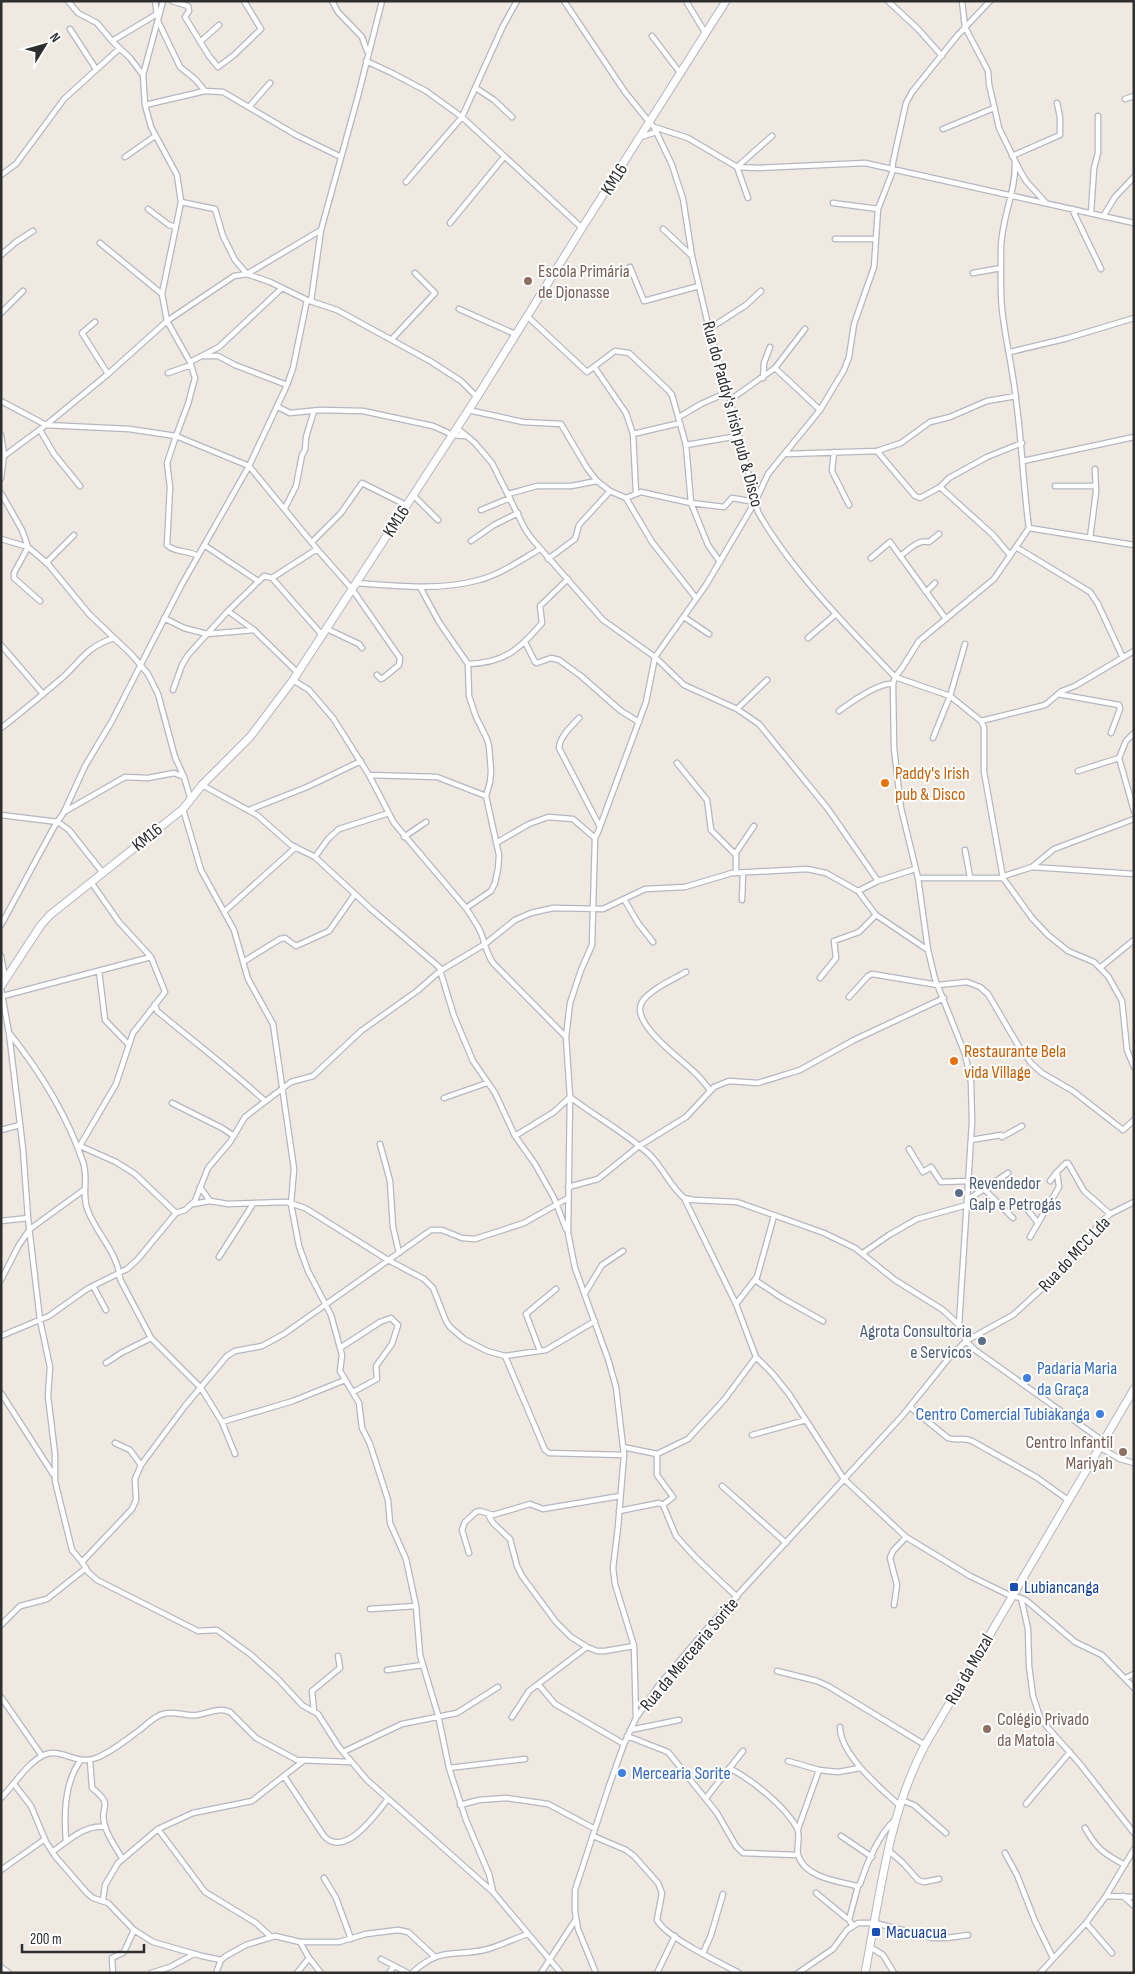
<svg xmlns="http://www.w3.org/2000/svg" width="1135" height="1974" font-family="'Sofia Sans Condensed',sans-serif">
<style>
.lines{fill:none;stroke-linecap:round;stroke-linejoin:round}
.street-casing{stroke:#b4b7c1;stroke-width:7}
.secondary-casing{stroke:#b4b7c1;stroke-width:9}
.street{stroke:#fff;stroke-width:4.5}
.secondary{stroke:#fff;stroke-width:7}
.education-dot{fill:#8d6e63;stroke:#fff;stroke-width:2}
.food-dot{fill:#e8710a;stroke:#fff;stroke-width:2}
.service-dot{fill:#5c6f8a;stroke:#fff;stroke-width:2}
.shop-dot{fill:#3f7fe0;stroke:#fff;stroke-width:2}
.transit-dot{fill:#1a4fb4;stroke:#fff;stroke-width:2}
.labels{text-anchor:middle;stroke-width:4;stroke-linejoin:round;paint-order:stroke}
.street-label{font-size:18px;fill:#2e2e2e;stroke:#fff}
.education-label{font-size:18px;fill:#785e54;stroke:#fff;text-anchor:start}
.food-label{font-size:18px;fill:#c56008;stroke:#fff;text-anchor:start}
.service-label{font-size:18px;fill:#4e5e75;stroke:#fff;text-anchor:start}
.shop-label{font-size:18px;fill:#366cbe;stroke:#fff;text-anchor:start}
.transit-label{font-size:18px;fill:#164399;stroke:#fff;text-anchor:start}
</style>
<rect width="100%" height="100%" fill="#efe9e1"/>
<g class="lines">
<defs>
<path id="street" d="M68 1 78 13 97 23 112 41 130 58 143 75
M155 1 157 15
M163 1 143 75 145 105 151 127 177 175 181 202 162 294 167 321 190 362 195 378 188 404 176 436
M172 1 188 6 189 11 185 17 209 56 218 67 234 55 261 29 244 1
M332 1 338 12 362 37 367 51
M564 1 625 92 650 123 654 127 688 138 737 167 758 168 865 163 1134 223
M686 1 706 34
M888 1 918 29 942 56
M962 1 965 27 988 71 989 84 999 128 1019 169 1026 181 1046 203
M158 21 180 67 195 79 205 91 223 92 296 135 341 157
M70 29 96 69
M652 36 681 74
M112 41 157 14
M200 42 219 25
M366 61 392 73 426 91 462 117 582 228
M476 88 494 100 512 117
M1125 99 1134 96
M145 105 205 91
M249 107 270 83
M654 127 672 165 683 199 692 256 709 329 728 392 758 512C792 572 848 627 895 677L893 684 894 748 901 808 918 878 928 950 935 979 965 1054 971 1082 972 1122 959 1325
M943 129 994 108
M641 137 656 132
M1012 156 1060 135V117L1057 103
M125 157 155 136
M1015 163C1016 192 1001 219 1001 249 1001 269 1000 290 1002 309 1005 339 1013 369 1016 400 1022 442 1023 485 1029 528L994 579 919 641 902 668 895 677 950 696 981 721 984 727V772L1003 878 1032 918 1048 935 1068 951 1094 962 1108 976 1122 1001 1127 1050 1134 1067
M1 175 16 164 64 99 120 48
M406 182 462 117 503 26 517 1
M748 198 737 167 772 136
M181 202 215 209 223 236 235 260 247 274 270 282 307 300 337 310 430 361 461 381 477 397
M833 203 878 209
M148 209 169 225 176 227
M1072 209 1101 269
M1091 213 1094 168 1098 153V116
M1104 215 1115 197 1134 177
M450 223 504 157
M663 229 692 256
M835 239H875
M100 243 162 294
M1 255 16 242 33 231
M630 267 644 301 699 286
M973 273 1001 268
M311 301 321 230 358 96 382 1
M459 309 515 334
M1 313 23 291
M527 316 587 372 615 351 629 353 668 390 672 395 686 445 738 436
M95 322 82 333 108 374
M709 329 746 305 761 291
M392 339 435 293 415 273
M1010 352 1068 338 1134 318
M190 362 219 347 281 289
M595 368 626 413 633 434 680 423
M775 368 820 410
M168 373 191 365
M763 378 764 363 770 347
M287 385 293 368 307 300
M730 400 775 368 805 329
M1 401 46 425
M278 407 290 413 320 410 363 411 433 426 453 435 464 436
M468 410 523 422 561 424 587 468 597 481 610 491 626 498 652 542 696 598
M679 417 701 404 728 392
M46 425 108 374 167 321 234 276 247 274 321 230
M457 428 475 443 492 463 525 529 532 539 603 620 655 657 684 685 737 709 759 724 828 809 878 881
M40 430 54 454 80 486
M633 434 636 493
M1 435 4 455 1 478
M176 436 167 463 170 487 167 545C175 553 188 550 198 556
M686 445 691 503 708 545 720 562
M877 451 915 496 920 498 940 487 949 478 987 457 1022 443
M834 452 832 471 849 505
M787 454 877 451 901 443 930 422 950 417 987 401 1016 396
M4 456 46 425 129 429 176 436 249 466 317 549 352 589 400 658 399 665 383 678 381 679 377 675
M1023 461 1134 437
M1055 486H1096
M940 487 993 535 1010 555
M1 493 22 530 28 547 48 564 89 614 132 655 148 674 158 694 175 757 184 777 191 800
M508 494 537 486H571L597 481
M413 495 438 520
M626 498 641 492 691 503 724 507 732 498 755 502
M285 508 296 486 302 455 305 450 306 437 314 411
M481 510 510 498
M1029 528 1134 545
M1090 538 1096 492 1095 469
M1 539 28 547 14 573V578L40 601
M471 541 494 525 518 513
M312 542 341 513 362 483 406 505
M204 545 258 581
M1016 547 1090 592 1098 604 1123 658
M900 556C909 550 918 539 929 542L939 534
M871 558 890 542 946 619
M548 559 575 539 579 525 610 491
M46 563 74 535
M272 578 317 549
M356 583C395 586 440 591 479 580 501 574 521 560 540 549
M420 587 439 622 468 664 469 696 476 717 487 739 489 746 491 771 490 782 486 796 499 855 498 869 495 883 491 891 466 908
M926 592 935 583
M228 611 254 630 298 673
M684 617 709 634
M164 618 184 628 207 634 254 630
M327 629 359 644 362 648
M808 638 836 614
M525 642 535 662 537 663 551 658 559 660 581 676 621 711 639 722
M1 645 43 694
M468 664C504 663 519 650 542 623L540 606 568 579
M293 680 309 690 333 718 369 775 394 823 466 908C471 916 477 924 481 933 485 943 486 953 493 963L566 1037 570 1097 568 1233 575 1268 608 1359 616 1387 624 1455 618 1527 613 1568 615 1584 634 1646 636 1718
M173 690 182 665 188 655 228 611 264 576 272 578 323 636
M1058 694 1119 705 1120 709 1111 733
M737 709 767 680
M839 711C850 703 880 682 893 684
M579 718C571 727 560 736 559 748L600 827
M981 721 1045 705 1062 691 1075 686 1134 651
M1 728C22 712 42 695 62 678 82 660 86 647 114 638
M1134 733 1126 741 1119 758 1134 811
M933 738 950 696 965 644
M677 763 707 800 711 830 736 855V873
M1078 771 1119 758
M369 775 437 777 486 796
M202 785 257 815 291 845 315 857 371 909 439 967 454 1016 473 1061 495 1093 515 1136 535 1164 554 1198 566 1229
M183 809 201 870 234 930 248 979 273 1024 294 1169 291 1204 299 1246 308 1271 331 1315 342 1355 340 1371 359 1403 362 1428 370 1444 388 1500 390 1523 406 1559 416 1606 420 1655 438 1715 449 1768 466 1820 489 1874 493 1891
M249 810 307 787 361 761
M64 812 125 777 148 778 174 773 184 777
M1 815 58 822 69 830 103 873
M404 837 426 822
M496 843 529 824 548 817 573 819 595 838
M965 850 970 877
M735 854 754 826
M315 857 328 839 339 829 389 813
M1032 867 1134 874
M1004 876 1032 867 1054 849 1134 819
M918 878H1003
M858 891 878 881 915 869
M624 899 638 923 653 942
M742 900 743 873
M225 911 296 847
M1 925 54 827 64 812 85 766 112 721 181 586 249 466 287 385 235 365 218 356H204
M1 956 5 978
M243 962 280 939 285 938 296 946 329 931 355 894
M1101 967 1134 940
M99 971 105 1020 129 1045
M686 972C674 979 649 990 642 1002 629 1022 681 1059 694 1072 700 1077 705 1084 710 1090
M820 978 836 958 834 941 859 932 876 915
M1 989 9 1033 23 1149 28 1218 40 1320 50 1367 48 1396 55 1454V1481L72 1550 82 1562 88 1572 97 1580 198 1631 217 1630 250 1654 278 1679 302 1705 318 1714 339 1747 367 1780 493 1892 561 1973
M3 996 151 957
M849 997 868 976 872 974 938 985 967 982 980 987 988 994 1018 1045 1031 1063 1042 1073 1073 1091 1123 1130 1134 1120
M155 1004 157 1011C193 1041 230 1069 265 1101
M10 1034C41 1073 67 1115 83 1162 89 1179 81 1195 88 1211 97 1234 118 1253 120 1279L151 1338 201 1388 222 1422 235 1454
M566 1037 570 1003 581 970 592 945 595 838 598 832 646 702 655 657 706 585 755 502 768 474 820 410 844 370 849 357 854 324 874 267 878 209 892 173 893 162 906 103 912 92 957 36 990 1
M570 1097C596 1117 626 1133 650 1155 663 1168 670 1186 684 1198L736 1304 756 1357 772 1373 789 1394 844 1479 906 1537 970 1576 1011 1596 1021 1598 1027 1601 1075 1642 1102 1655 1134 1688
M444 1098 487 1083
M172 1103 222 1128 234 1136
M1 1130 20 1125
M515 1136 554 1112 570 1097
M971 1140 1001 1135 1002 1137 1022 1126
M380 1144 390 1181 393 1227 399 1253
M80 1146 116 1162 135 1174 176 1213
M78 1149 116 1084 133 1033 165 992 151 957 119 922 91 882
M909 1149 923 1172 931 1167 941 1182 968 1181
M1050 1181 1057 1172
M200 1187 210 1201
M568 1187 598 1179 639 1146 686 1117 714 1087 729 1081 758 1083 800 1070 854 1040 944 998
M984 1189 1008 1173
M684 1198 694 1200 737 1202 824 1233 855 1248 895 1280 943 1310 959 1325 966 1341 975 1350 1103 1441
M967 1200 984 1189 1013 1218
M193 1204 210 1201 228 1204 287 1202 305 1208 388 1260 424 1279 433 1288 446 1321 450 1327 464 1339 487 1351 505 1356 546 1350 595 1321
M1027 1209 1038 1223
M1 1221 28 1218
M1030 1237 1059 1187 1057 1172 1066 1163H1068L1084 1191 1110 1214
M863 1253 889 1235 917 1219 967 1205
M219 1257 253 1204
M1 1280 19 1245 30 1229 85 1189
M755 1280 782 1298 823 1321
M93 1286 106 1310
M585 1293 602 1265 623 1251
M736 1304 757 1277 774 1216
M1 1336 49 1316 87 1289 127 1269 138 1259 176 1213 185 1210 195 1201 208 1168 230 1142 245 1117 254 1110 291 1082 313 1076 361 1031 417 991 440 971 485 944 515 920 531 913 553 908 603 909 645 889 685 887 732 873 807 869 826 873 858 891 876 915 928 950
M340 1348 380 1322 391 1318 398 1325 392 1344 376 1366 377 1379 353 1392
M540 1351 526 1314 556 1289
M505 1356 545 1450 549 1453 624 1455
M106 1363 121 1353 151 1338
M1 1393 53 1474
M910 1407 948 1438C956 1441 963 1437 972 1441L1036 1477 1068 1500
M222 1422 293 1401 345 1380
M752 1435 806 1420
M115 1443 130 1450 141 1465
M623 1447 657 1454 688 1439 724 1400 756 1357
M1099 1447 1120 1459 1134 1463
M657 1454V1475L673 1497 663 1505
M722 1486 786 1543
M619 1511 659 1503 663 1505 676 1536 696 1558 737 1597
M487 1513 493 1523 510 1539 517 1566 522 1576 556 1622 571 1637 587 1647 597 1651H605L634 1646
M469 1553 462 1530 465 1522 476 1512 480 1511 493 1515 530 1504 543 1509 620 1496
M82 1562 132 1509 136 1500 135 1479 141 1465 185 1406 227 1356 235 1351 262 1346 284 1334 431 1230H442L462 1238 475 1239 524 1223 568 1198
M1021 1598 1028 1629 1029 1666 1033 1696 1041 1720 1080 1764 1134 1833
M894 1605 897 1585 890 1558 893 1551 906 1537
M370 1609 416 1606
M1 1625 20 1606 47 1599 86 1568
M387 1670 423 1665
M777 1671 817 1681 828 1686 925 1745
M1126 1678 1134 1674
M538 1684 555 1704 624 1744
M1 1697 42 1756
M314 1711 312 1691 340 1668 338 1656
M512 1717 529 1691 587 1647
M840 1727C840 1754 880 1788 899 1805
M630 1730 679 1720
M627 1736 668 1752 717 1813 736 1846 743 1853 798 1855
M343 1752 402 1724 457 1713 498 1687
M90 1760 92 1788C116 1807 98 1805 105 1826 108 1837 116 1848 122 1858
M788 1761 819 1770
M449 1768 525 1759
M729 1768C751 1779 785 1806 797 1828 801 1836 796 1847 798 1855 805 1878 838 1881 857 1886L860 1884C866 1865 880 1832 895 1820
M284 1776 324 1836C345 1859 376 1814 388 1799
M14 1784 31 1806 46 1842 55 1856 87 1893 93 1898 108 1903 134 1930 153 1942 202 1956 221 1960
M1 1798C15 1784 27 1763 44 1755 61 1747 76 1766 96 1758 112 1752 127 1739 141 1729 148 1723 155 1716 163 1714 174 1710 186 1717 197 1715 209 1713 219 1707 230 1712L256 1738 297 1760 350 1762
M706 1798 743 1751
M901 1800 914 1805 946 1833
M1026 1804 1070 1752
M460 1805 479 1800 506 1798 548 1804 595 1829
M1085 1828C1096 1848 1104 1854 1125 1865
M158 1829 205 1892 256 1923 271 1937
M798 1829 819 1770 838 1772 860 1768
M593 1836 626 1850 634 1856 658 1883 662 1893 657 1920C667 1938 719 1962 739 1973
M841 1836 872 1857
M66 1841C64 1814 64 1784 80 1761
M888 1850 903 1863 918 1880 924 1882 939 1879
M52 1852C68 1841 85 1824 105 1827
M1005 1853 1017 1875 1035 1921 1053 1958
M1 1870 45 1839
M324 1878 336 1898 351 1939
M816 1893 849 1920 853 1926
M1106 1896 1134 1897
M1123 1896 1134 1906
M103 1901 105 1885 118 1863 158 1829 193 1813 252 1801 303 1761
M849 1920 858 1886
M1086 1923 1112 1953
M300 1942 309 1958 321 1973
M870 1947 883 1955 894 1973
M703 1953 711 1935 723 1894
M381 1959 408 1973
M1 1967 9 1973
M113 1973 112 1958 124 1952 134 1930
M151 1973 170 1967 194 1954
M216 1973 221 1960 226 1956 246 1945 275 1936 300 1942H339L366 1934 398 1930 408 1932 435 1957
M297 1973 309 1958
M389 1973 394 1966
M412 1973C442 1945 455 1958 488 1949 502 1945 515 1938 528 1934
M541 1973 576 1919
M596 1973 578 1929 575 1912V1890L609 1786 624 1744 636 1718 659 1685 710 1625 903 1415 948 1359 966 1341 1013 1315 1059 1273 1101 1222 1110 1214 1134 1202
M657 1973 675 1936
M798 1973 833 1949 847 1930 858 1923H875L933 1938H947L968 1935
M1040 1973 1086 1923 1106 1896 1134 1849"/>
<path id="secondary" d="M1 986 41 925 50 915 183 809 202 785 250 737 293 680 477 397 582 228 726 1
M865 1973C880 1896 888 1815 925 1745L1134 1389"/>
</defs>
<!-- street casing -->
<use href="#street" class="street-casing"/>
<!-- secondary casing -->
<use href="#secondary" class="secondary-casing"/>
<!-- street -->
<use href="#street" class="street"/>
<!-- secondary -->
<use href="#secondary" class="secondary"/>
</g>
<!-- markers -->
<g class="education-dot">
<circle cx="528" cy="281" r="5"/>
<circle cx="1123" cy="1452" r="5"/>
<circle cx="987" cy="1729" r="5"/>
</g>
<g class="food-dot">
<circle cx="885" cy="783" r="5"/>
<circle cx="954" cy="1061" r="5"/>
</g>
<g class="service-dot">
<circle cx="959" cy="1193" r="5"/>
<circle cx="982" cy="1341" r="5"/>
</g>
<g class="shop-dot">
<circle cx="1027" cy="1378" r="5"/>
<circle cx="1100" cy="1414" r="5"/>
<circle cx="622" cy="1773" r="5"/>
</g>
<g class="transit-dot">
<rect x="1009" y="1582" width="10" height="10" rx="2.5"/>
<rect x="871" y="1927" width="10" height="10" rx="2.5"/>
</g>
<g class="labels">
<!-- street labels -->
<g class="street-label">
<text transform="translate(614 179) rotate(-57)" y="6">KM16</text>
<text transform="translate(733 414) rotate(75)" y="6">Rua do Paddy's Irish pub &amp; Disco</text>
<text transform="translate(396 521) rotate(-57)" y="6">KM16</text>
<text transform="translate(147 837) rotate(-39)" y="6">KM16</text>
<text transform="translate(1074 1254) rotate(-47)" y="6">Rua do MCC Lda</text>
<text transform="translate(689 1654) rotate(-50)" y="6">Rua da Mercearia Sorite</text>
<text transform="translate(969 1669) rotate(-60)" y="6">Rua da Mozal</text>
</g>
<!-- education labels -->
<g class="education-label">
<text x="538" y="277">Escola Primária<tspan x="538" dy="21">de Djonasse</tspan></text>
<text x="1113" y="1448" text-anchor="end">Centro Infantil<tspan x="1113" dy="21">Mariyah</tspan></text>
<text x="997" y="1725">Colégio Privado<tspan x="997" dy="21">da Matola</tspan></text>
</g>
<!-- food labels -->
<g class="food-label">
<text x="895" y="779">Paddy's Irish<tspan x="895" dy="21">pub &amp; Disco</tspan></text>
<text x="964" y="1057">Restaurante Bela<tspan x="964" dy="21">vida Village</tspan></text>
</g>
<!-- service labels -->
<g class="service-label">
<text x="969" y="1189">Revendedor<tspan x="969" dy="21">Galp e Petrogás</tspan></text>
<text x="972" y="1337" text-anchor="end">Agrota Consultoria<tspan x="972" dy="21">e Servicos</tspan></text>
</g>
<!-- shop labels -->
<g class="shop-label">
<text x="1037" y="1374">Padaria Maria<tspan x="1037" dy="21">da Graça</tspan></text>
<text x="1090" y="1420" text-anchor="end">Centro Comercial Tubiakanga</text>
<text x="632" y="1779">Mercearia Sorite</text>
</g>
<!-- transit labels -->
<g class="transit-label">
<text x="1024" y="1593">Lubiancanga</text>
<text x="886" y="1938">Macuacua</text>
</g>
</g>
<!-- border -->
<rect width="1135" height="1974" fill="none" stroke="#2e2e2e" stroke-width="5"/>
<!-- north arrow -->
<g transform="translate(45 45) rotate(53)" stroke="#ffffff" stroke-width="4" paint-order="stroke">
<path d="M0-4L9 19L0 12L-9 19Z" fill="#2e2e2e"/>
<text y="-8" font-size="14" font-weight="bold" text-anchor="middle" fill="#2e2e2e">N</text>
</g>
<!-- scale -->
<path d="M22 1944v8h122v-8" fill="none" stroke="#2e2e2e" stroke-width="2.5"/>
<text x="30" y="1944" font-size="15" fill="#2e2e2e" stroke="#ffffff" stroke-width="4" paint-order="stroke">200 m</text>
</svg>
